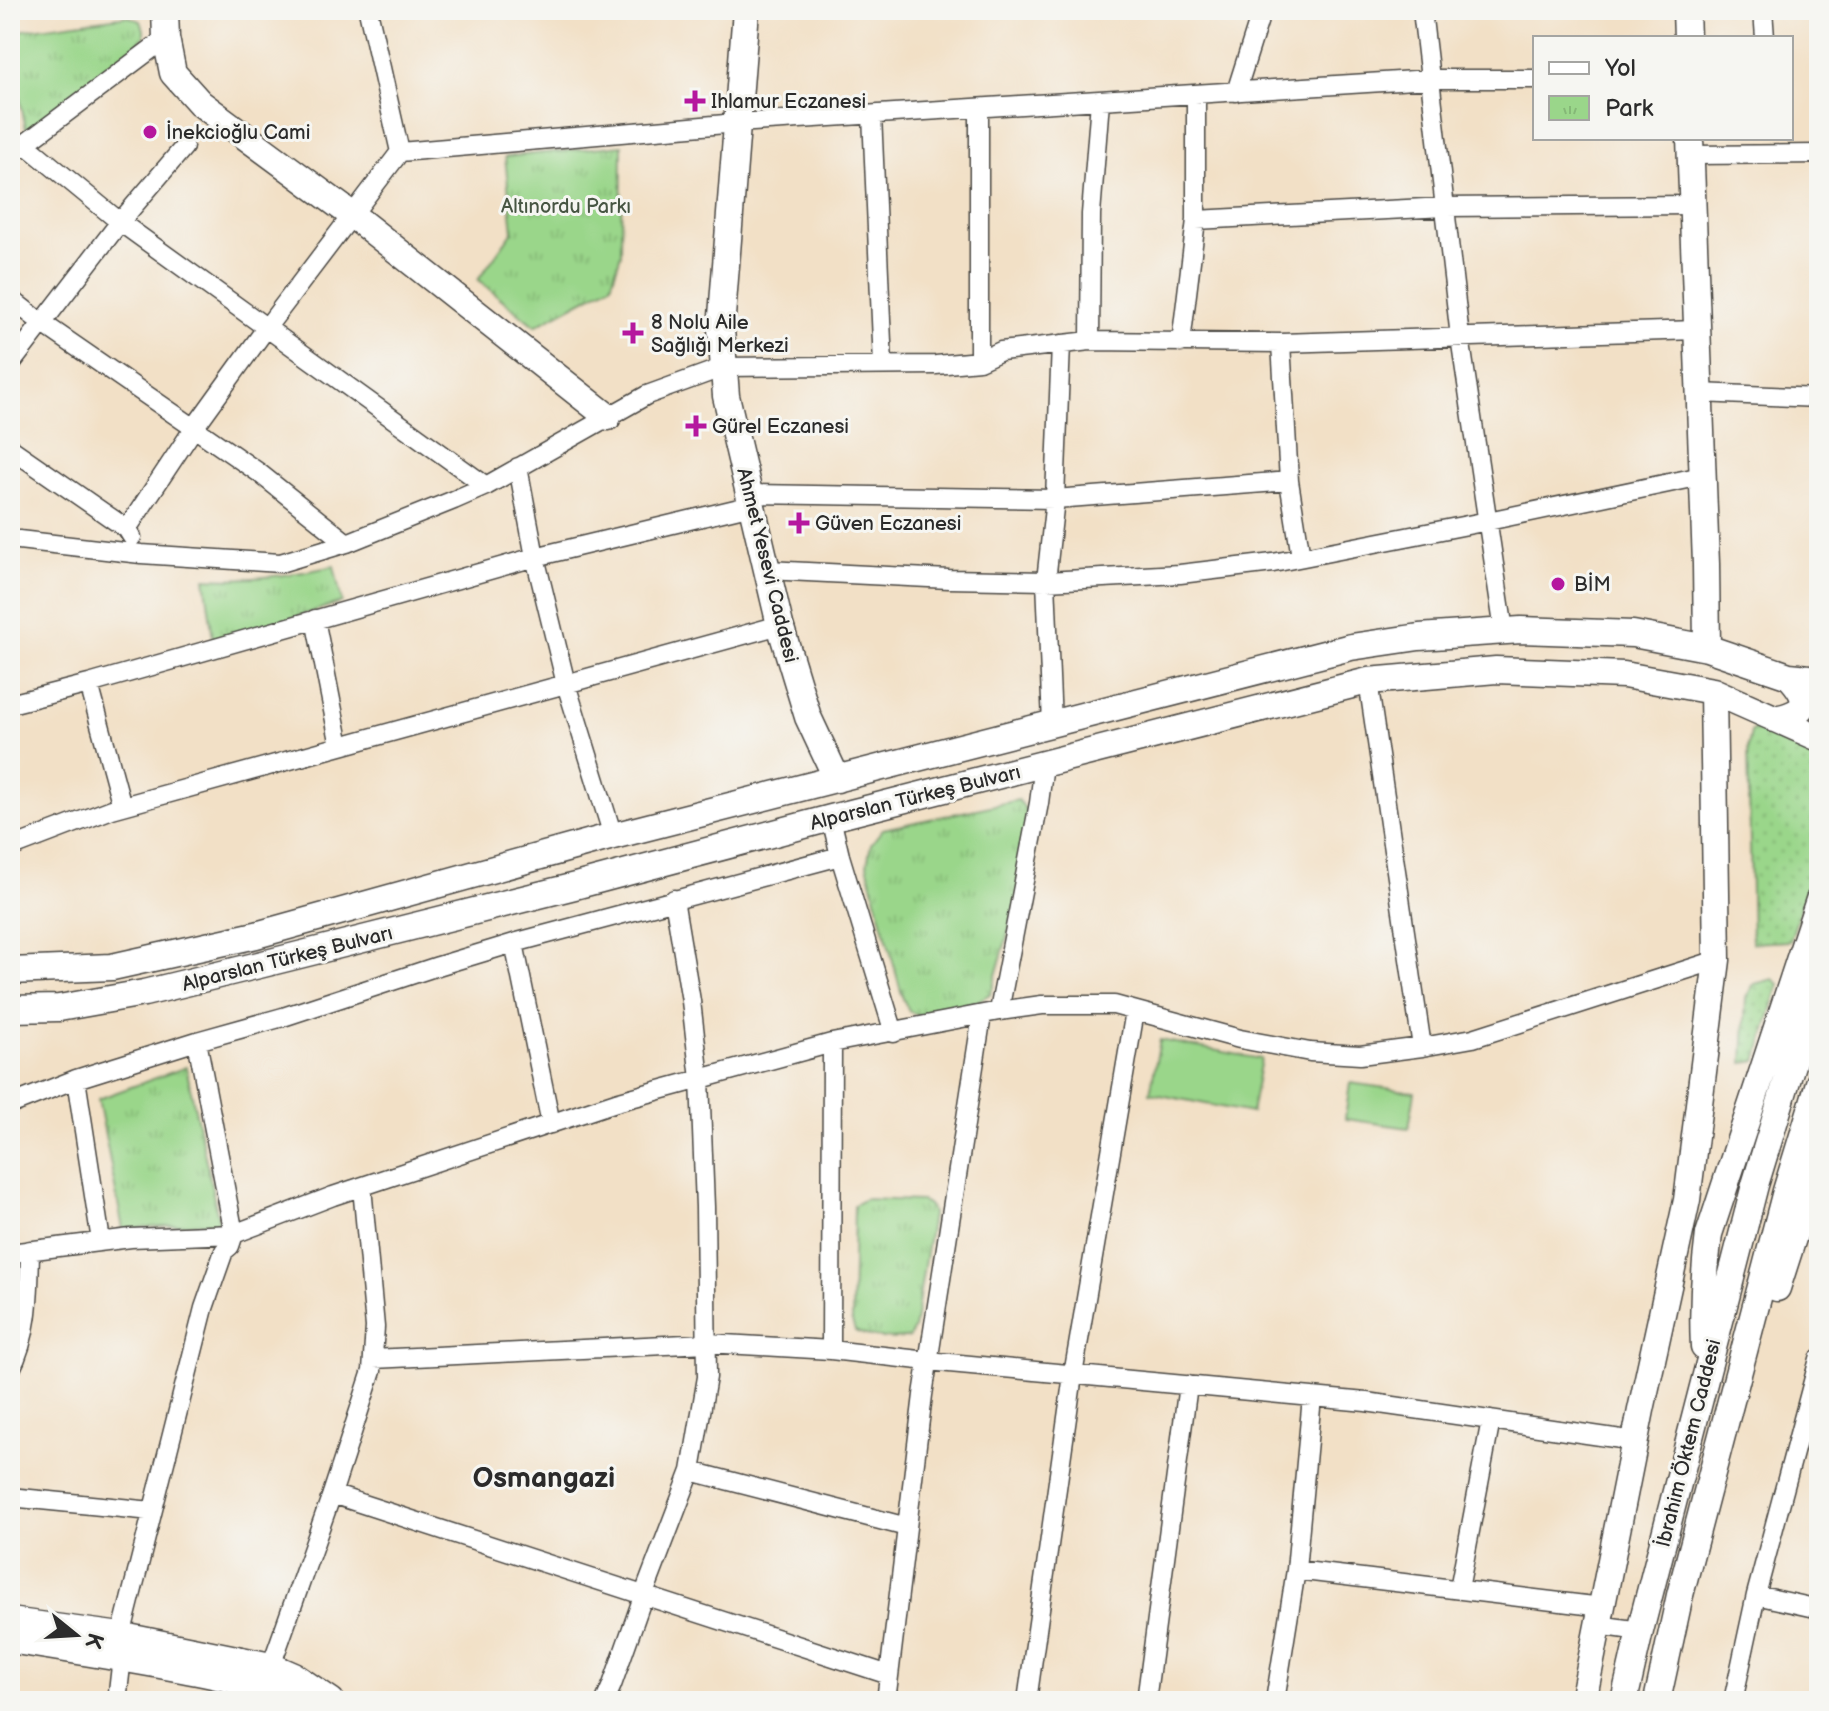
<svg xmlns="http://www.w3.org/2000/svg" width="1829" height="1711" font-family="'Balsamiq Sans',sans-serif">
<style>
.grass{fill:url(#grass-dots);stroke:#62805a;stroke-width:2}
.park{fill:url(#park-tufts);stroke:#62805a;stroke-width:2}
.pitch{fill:#9ad68a;stroke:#62805a;stroke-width:2}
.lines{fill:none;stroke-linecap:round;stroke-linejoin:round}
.street-casing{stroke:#494642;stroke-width:21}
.secondary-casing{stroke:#494642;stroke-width:29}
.street{stroke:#fff;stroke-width:18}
.secondary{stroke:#fff;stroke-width:26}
.poi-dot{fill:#b5179e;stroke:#f6f6f2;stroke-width:3}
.labels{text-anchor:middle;stroke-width:6;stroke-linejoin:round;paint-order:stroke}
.poi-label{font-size:20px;fill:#2b2b2b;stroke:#f6f6f2;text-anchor:start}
.park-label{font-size:20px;fill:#475643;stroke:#f6f6f2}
.street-label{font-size:20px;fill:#2b2b2b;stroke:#f6f6f2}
.district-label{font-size:28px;font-weight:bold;fill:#2b2b2b;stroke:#f6f6f2}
</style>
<defs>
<pattern id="grass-dots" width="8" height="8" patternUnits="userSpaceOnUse" patternTransform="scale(2)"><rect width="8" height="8" fill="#9ad68a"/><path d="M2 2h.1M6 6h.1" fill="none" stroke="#85b877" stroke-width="1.8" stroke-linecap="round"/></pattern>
<pattern id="park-tufts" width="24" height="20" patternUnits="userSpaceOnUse" patternTransform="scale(2)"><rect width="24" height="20" fill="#9ad68a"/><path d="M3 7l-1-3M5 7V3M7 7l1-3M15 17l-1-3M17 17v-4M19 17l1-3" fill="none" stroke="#85b877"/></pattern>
</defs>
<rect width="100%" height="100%" fill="#f6f6f2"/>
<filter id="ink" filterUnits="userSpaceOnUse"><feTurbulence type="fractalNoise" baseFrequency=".0125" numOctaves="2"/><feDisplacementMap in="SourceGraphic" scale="16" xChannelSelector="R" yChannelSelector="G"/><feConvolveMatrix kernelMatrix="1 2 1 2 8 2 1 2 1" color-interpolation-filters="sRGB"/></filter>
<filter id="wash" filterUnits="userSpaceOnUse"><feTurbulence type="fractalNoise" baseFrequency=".006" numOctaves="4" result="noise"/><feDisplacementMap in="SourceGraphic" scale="32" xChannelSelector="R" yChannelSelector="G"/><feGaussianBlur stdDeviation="1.8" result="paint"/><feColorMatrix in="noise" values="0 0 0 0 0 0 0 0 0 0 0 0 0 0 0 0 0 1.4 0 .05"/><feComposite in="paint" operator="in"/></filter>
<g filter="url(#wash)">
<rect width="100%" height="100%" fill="#f2e0c6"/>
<!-- grass -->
<path class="grass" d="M1758 725 1774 731 1819 758V849L1790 941 1752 943 1748 746 1751 732Z
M1773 979 1779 984 1757 1061 1743 1063 1746 997 1754 984Z"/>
<!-- park -->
<path class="park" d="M127 16 141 21 144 30V37L128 54 27 134 10 49V32Z
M622 145 621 254 611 285 535 326 478 280 513 231 505 157Z
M334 566 342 602 286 620 213 639 205 578C249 581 290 576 334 566Z
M1018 800 1034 819 1035 839 991 993 978 1001 923 1017 909 1011 903 999 867 865 871 844 883 829Z
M186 1067 219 1222 123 1229 98 1099Z
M865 1199 921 1201C929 1204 931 1207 932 1215L914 1329 909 1337C894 1341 870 1338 855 1331L852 1322 854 1205Z"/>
<!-- pitch -->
<path class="pitch" d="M1160 1040 1261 1059 1251 1113 1150 1093Z
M1350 1083 1415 1092 1409 1128 1345 1119Z"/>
</g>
<g filter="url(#ink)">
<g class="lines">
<defs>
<path id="street" d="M368 10 400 152
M1422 10 1460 337 1504 631
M1763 10 1765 38
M1236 92 1262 10
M979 108V361
M872 115 883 365
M25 144 120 222 486 486
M10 155 166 38
M1690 155 1819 154
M1196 220 1445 207 1692 205
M10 298 42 323 258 472 347 543
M1090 341 1091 214 1100 101
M1181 343 1196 220V95
M1281 343 1289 481 1301 557
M10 365 120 222 184 147
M1699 393 1819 398
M10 448 127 529 132 537
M518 467 535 557 566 684 613 836
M749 494 1055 499 1289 481
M127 529 194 428 267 327 400 152 737 123 1430 79H1535
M10 539 141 554 280 563 347 543 454 500 486 486 647 395 724 367 936 365 979 361 1001 351 1090 341 1281 343 1697 330
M767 570 949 579 1046 581 1180 574 1273 563 1488 521 1702 476
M315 619 340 746
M1368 681 1422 1047
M89 684 122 806
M10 704 89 684 535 557 752 505
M1052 724 1046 581 1055 499 1061 344
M831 818 840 856 894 1033
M10 848 112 809 780 625
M514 943 551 1124
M999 1011 1039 803 1044 764
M76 1079 101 1241
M10 1105 76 1079 197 1041 283 1017 438 966 514 943 840 856
M10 1253 131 1238 234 1234 333 1196 616 1102 832 1043 999 1011 1042 1005H1114L1240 1039 1310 1052 1360 1055 1422 1047 1473 1038 1717 960
M831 1350 832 1043
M373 1359 707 1343 831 1350 928 1361 1366 1402 1635 1441
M10 1371C30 1333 29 1292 30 1250
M691 1471 907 1527
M332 1494 889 1675
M10 1497 152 1511
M1296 1570 1602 1607
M1459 1589 1491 1420
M1756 1595 1819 1609
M1598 1625 1640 1631
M121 1636 204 1308 224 1251 230 1246 234 1234 197 1041
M271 1666 332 1494 372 1371 375 1327 362 1187
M117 1701 122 1657
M605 1701 612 1685 644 1594 691 1471 707 1377 705 1207 700 1079 691 1001 674 899
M886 1701 923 1395 982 1015
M1027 1701 1073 1375 1135 1011
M1146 1701 1188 1385
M1275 1701 1296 1570 1312 1397
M1733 1701 1756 1595 1819 1359"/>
<path id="secondary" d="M165 10 166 38 173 73 200 103 352 215 608 417
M746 10 721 329 726 396 780 625 808 717 837 779
M1686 10 1687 38
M1690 138 1706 564 1707 648
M1775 719C1808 713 1812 700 1789 676
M10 971 112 967 256 935 613 836 1351 647 1419 637 1521 630 1633 634 1707 648 1789 676 1819 679
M10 1009 59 1008 144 993 259 965 575 886 831 818 1368 681 1496 670 1624 675 1713 691 1819 738
M1777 1288 1819 1157
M1704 1347C1702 1308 1704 1272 1709 1234L1819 900
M10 1621 128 1637 271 1666 294 1676 331 1701
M10 1640C67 1649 125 1658 182 1669 219 1676 255 1682 288 1701
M1583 1701 1641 1410 1687 1200 1717 960 1713 691
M1624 1701 1640 1631 1755 1185 1819 976
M1657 1701 1680 1595 1786 1191 1819 1083"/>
</defs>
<!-- street casing -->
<use href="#street" class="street-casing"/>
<!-- secondary casing -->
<use href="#secondary" class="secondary-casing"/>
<!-- street -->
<use href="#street" class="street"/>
<!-- secondary -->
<use href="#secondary" class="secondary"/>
</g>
</g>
<!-- markers -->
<g class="poi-dot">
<path d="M691 89h8v8h8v8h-8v8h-8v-8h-8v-8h8z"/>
<circle cx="150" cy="132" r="8"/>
<path d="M629 321h8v8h8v8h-8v8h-8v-8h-8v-8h8z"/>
<path d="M692 414h8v8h8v8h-8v8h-8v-8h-8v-8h8z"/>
<path d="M795 511h8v8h8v8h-8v8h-8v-8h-8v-8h8z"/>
<circle cx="1558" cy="584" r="8"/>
</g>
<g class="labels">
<!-- poi labels -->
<g class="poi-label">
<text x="711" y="108">Ihlamur Eczanesi</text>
<text x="166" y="139">İnekcioğlu Cami</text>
<text x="651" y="329">8 Nolu Aile<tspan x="651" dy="23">Sağlığı Merkezi</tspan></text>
<text x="712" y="433">Gürel Eczanesi</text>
<text x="815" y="530">Güven Eczanesi</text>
<text x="1574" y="591">BİM</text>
</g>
<!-- park labels -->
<g class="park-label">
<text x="566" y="213">Altınordu Parkı</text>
</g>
<!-- street labels -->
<g class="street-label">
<text transform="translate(768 565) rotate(76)" y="7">Ahmet Yesevi Caddesi</text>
<text transform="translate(915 797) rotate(-14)" y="7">Alparslan Türkeş Bulvarı</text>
<text transform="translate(287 958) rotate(-14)" y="7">Alparslan Türkeş Bulvarı</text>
<text transform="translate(1688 1443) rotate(-76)" y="7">İbrahim Öktem Caddesi</text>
</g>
<!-- district labels -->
<g class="district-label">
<text x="544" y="1487">Osmangazi</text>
</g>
</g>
<!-- margin -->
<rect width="1829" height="1711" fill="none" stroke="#f6f6f2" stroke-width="40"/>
<!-- legend -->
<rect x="1533" y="36" width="260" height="104" fill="#f6f6f2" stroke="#a5a5a2" stroke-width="2"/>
<rect x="1549" y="62" width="40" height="12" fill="#ffffff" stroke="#a5a5a2" stroke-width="2"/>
<text x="1605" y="76" font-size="24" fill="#2b2b2b">Yol</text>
<rect x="1549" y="96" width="40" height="24" fill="url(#park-tufts)" stroke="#a5a5a2" stroke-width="2"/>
<text x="1605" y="116" font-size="24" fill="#2b2b2b">Park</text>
<!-- north arrow -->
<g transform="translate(76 1635) rotate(108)" stroke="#f6f6f2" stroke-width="6" paint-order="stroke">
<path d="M0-6L14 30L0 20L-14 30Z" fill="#2b2b2b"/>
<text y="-12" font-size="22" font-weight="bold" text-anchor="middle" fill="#2b2b2b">K</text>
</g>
</svg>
